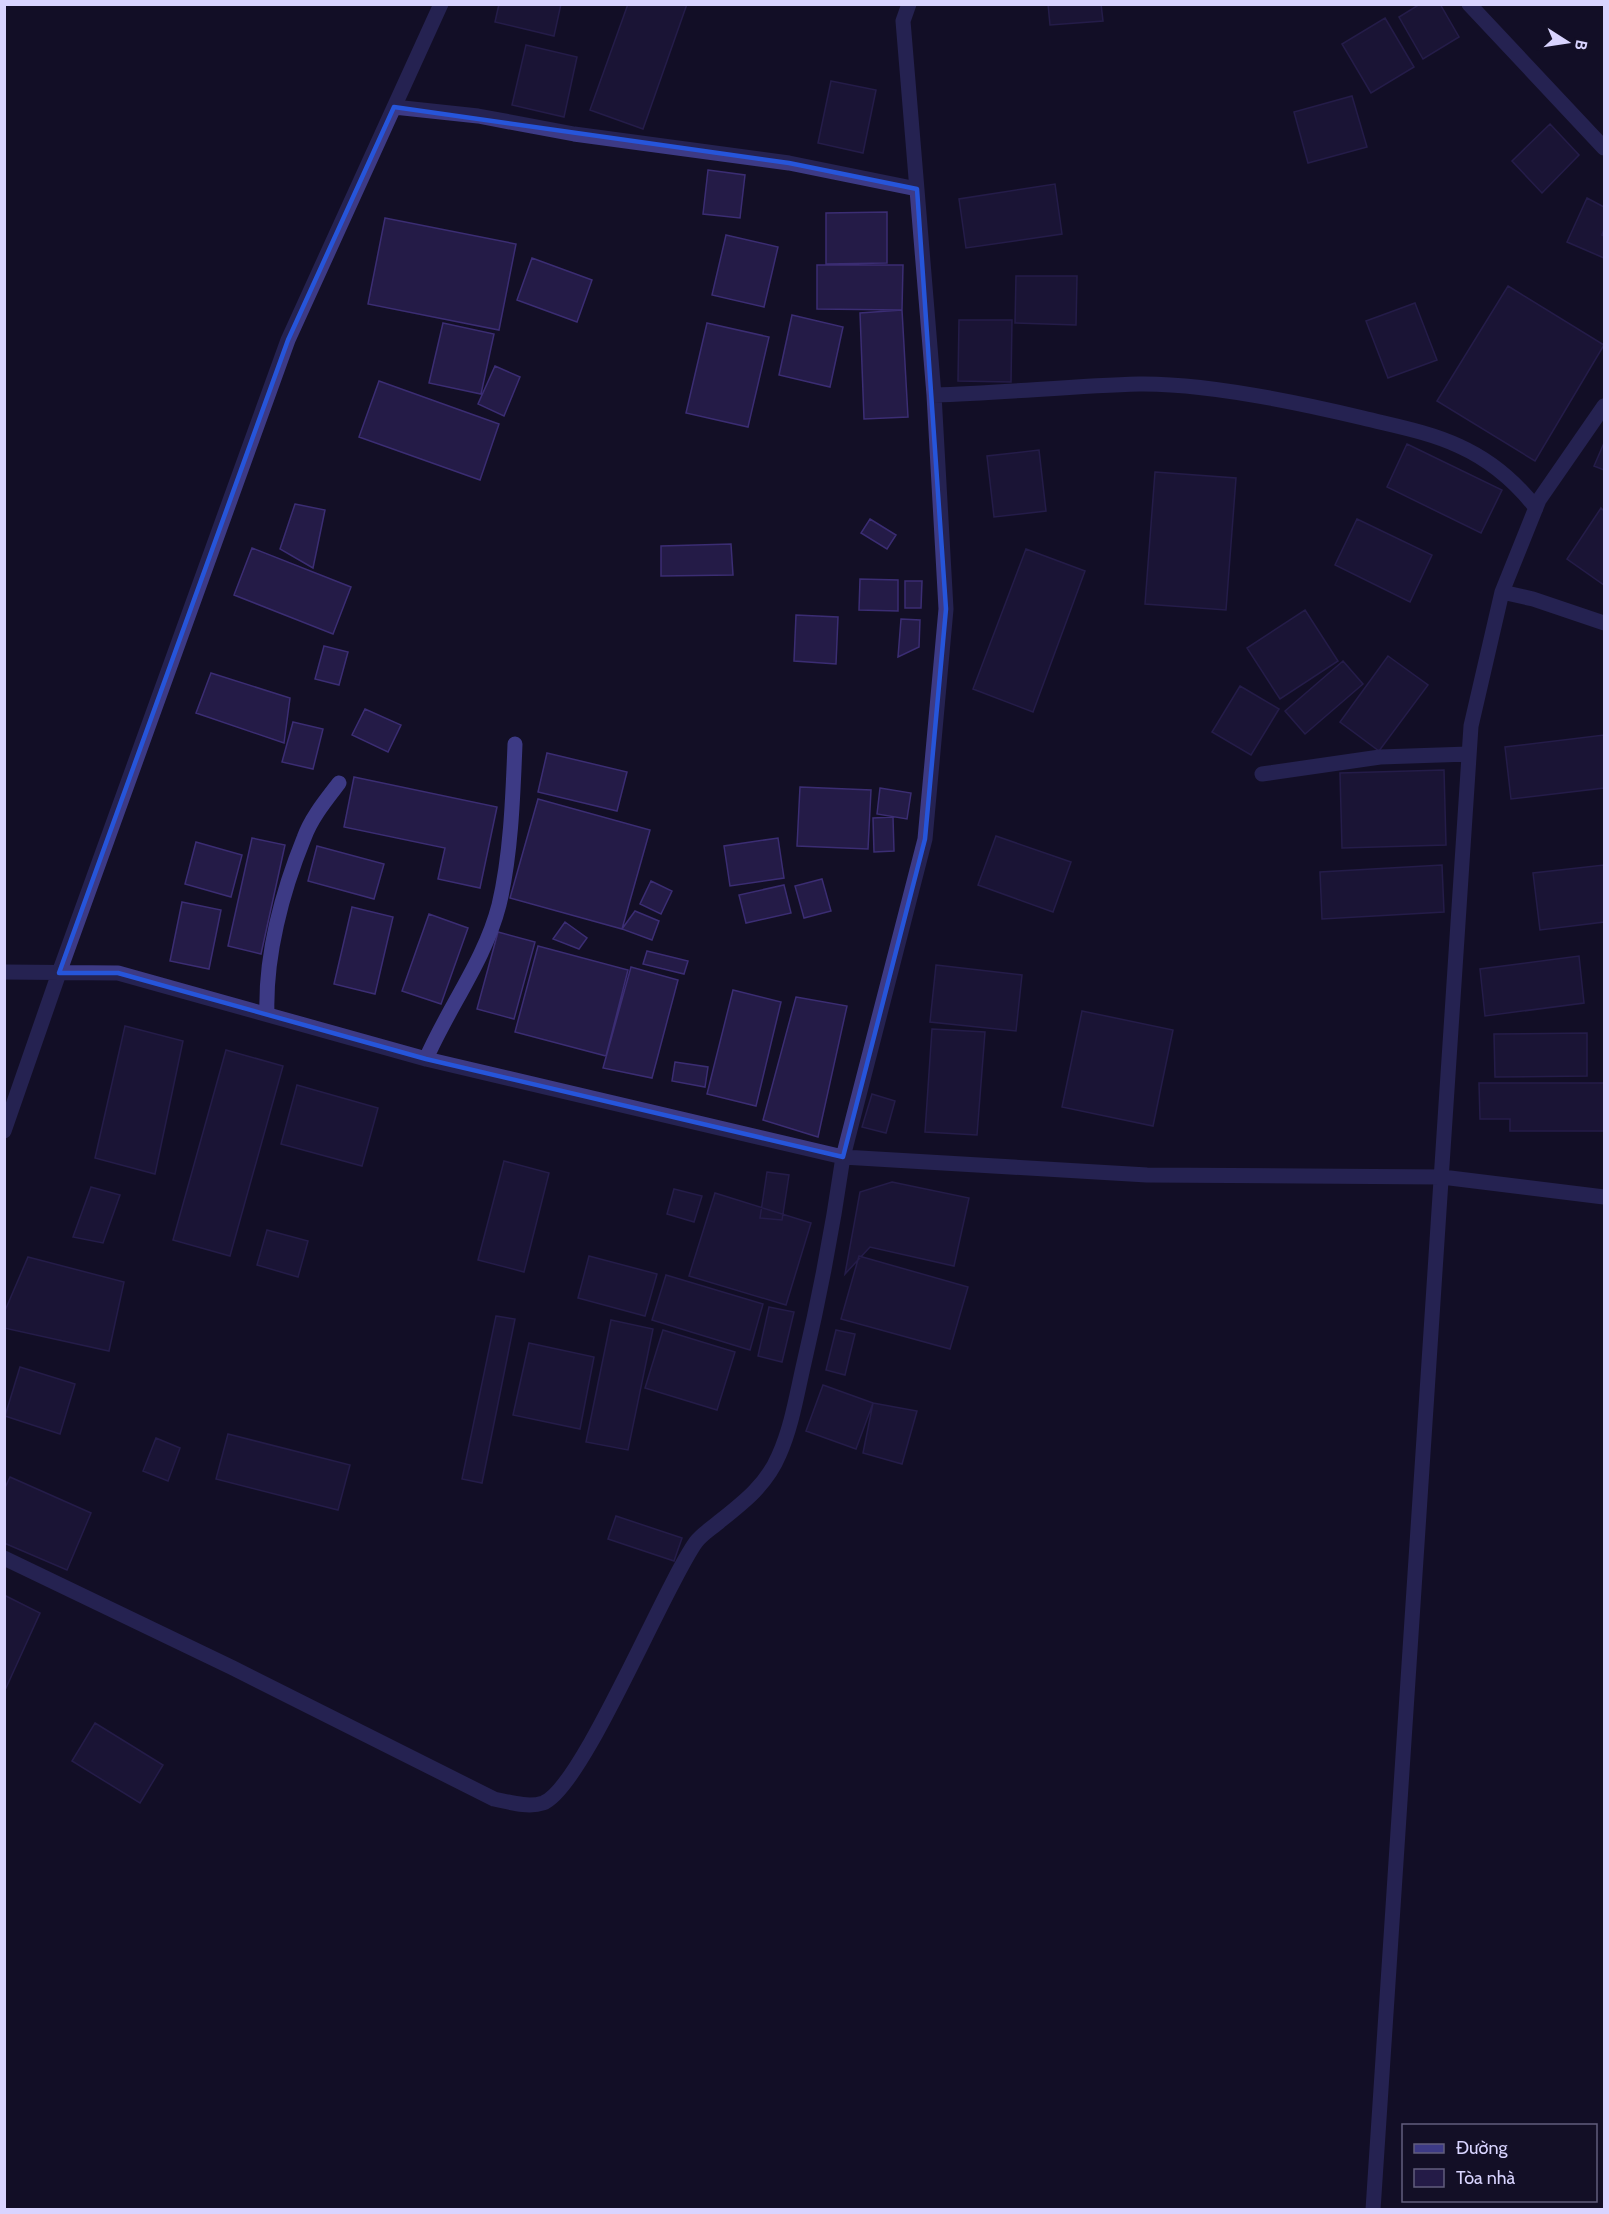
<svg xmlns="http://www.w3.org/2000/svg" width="1609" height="2214" font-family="Cabin,sans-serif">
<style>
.building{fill:#241b47;stroke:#3b2d73;stroke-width:1.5}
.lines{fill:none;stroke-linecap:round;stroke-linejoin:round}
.minor{stroke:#3d3a85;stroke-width:15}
.marked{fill:none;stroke:#2655da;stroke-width:4.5;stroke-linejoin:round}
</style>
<rect width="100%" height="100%" fill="#130f26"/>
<!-- building -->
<path class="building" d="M499 4H561L554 36 495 22Z
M628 4H687L643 129 590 110Z
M1048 4H1101L1103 21 1050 25Z
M1420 4H1440L1459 37 1423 59 1399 17Z
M1385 18 1414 67 1371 93 1342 44Z
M526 45 577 57 564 117 512 105Z
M831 81 876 90 863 153 818 143Z
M1352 96 1367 147 1308 163 1294 112Z
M1550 124 1579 155 1542 193 1512 161Z
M708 170 745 175 740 218 703 214Z
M1055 184 1062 234 966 248 959 199Z
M1587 198 1604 207V229L1602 235 1604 236V258L1567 242Z
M887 212V263L826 264V213Z
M385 218 516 244 499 330 368 304Z
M726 235 778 247 764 307 712 295Z
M532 258 592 280 577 322 517 300Z
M817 265H903L902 310 817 309Z
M1016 276H1077L1076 325 1015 323Z
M1508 286 1604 345 1535 461 1437 401Z
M1415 303 1437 360 1388 378 1366 321Z
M902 310 908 417 864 419 860 313Z
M792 315 843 327 830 387 779 375Z
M959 320H1012L1011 382 958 381Z
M443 323 494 334 481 394 429 383Z
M707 323 769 337 748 427 686 413Z
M495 366 520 377 504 416 478 404Z
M379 381 499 424 480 480 359 437Z
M1604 443V470L1594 466Z
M1407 444 1502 490 1481 533 1387 487Z
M1039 450 1046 511 994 517 987 456Z
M1155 472 1236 478 1226 610 1145 604Z
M295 504 325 510 313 568 280 549Z
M1601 508 1604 511V585L1567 559Z
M870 519 896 535 887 549 861 533Z
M1357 519 1432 555 1410 602 1335 565Z
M731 544 733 575 661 576V546Z
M252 548 351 587 333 634 234 595Z
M1026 549 1085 571 1033 712 973 689Z
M860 579 898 580V611L859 610Z
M905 581H922L921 608H905Z
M1305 610 1338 661 1280 699 1247 648Z
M796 615 838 617 836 664 794 661Z
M901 619 920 620 919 647 898 657Z
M324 646 348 652 339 685 315 679Z
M1388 656 1428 685 1379 751 1340 722Z
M1343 661 1363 684 1305 734 1285 711Z
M211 673 290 698 284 743 196 713Z
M1240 686 1279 709 1251 755 1212 732Z
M365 709 401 725 388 752 352 735Z
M293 722 323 729 313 769 282 762Z
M1604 735V788L1511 799 1505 747Z
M547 753 627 772 617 811 538 792Z
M1444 770 1446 845 1342 848 1340 773Z
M354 777 497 807 480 888 438 879 445 848 344 827Z
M800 787 871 790 868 849 797 846Z
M880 788 911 793 907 819 877 814Z
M538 799 650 830 622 929 510 898Z
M893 817 894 851 874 852 873 818Z
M996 836 1071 862 1053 912 978 885Z
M252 838 285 845 261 954 228 946Z
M778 838 784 878 730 886 724 846Z
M196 842 242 855 231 897 185 884Z
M317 846 384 864 374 899 308 881Z
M1442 865 1444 912 1322 919 1320 872Z
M1604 865V922L1540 930 1533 873Z
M822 879 831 911 804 918 795 886Z
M651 881 672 891 661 914 640 904Z
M784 885 791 913 746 923 739 895Z
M182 902 221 910 209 969 170 961Z
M352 907 393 917 375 994 334 984Z
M635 911 659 921 652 940 622 929Z
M429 914 468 928 441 1004 402 991Z
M565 922 587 938 579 949 553 939Z
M498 932 535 942 514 1019 477 1009Z
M538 946 628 970 606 1056 515 1032Z
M647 951 688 961 684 974 643 964Z
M1579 956 1584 1003 1485 1016 1480 969Z
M936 965 1022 975 1016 1031 930 1022Z
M631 967 678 980 652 1078 603 1068Z
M733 990 781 1002 756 1106 707 1094Z
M796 997 847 1006 818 1137 763 1120Z
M1082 1011 1173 1030 1153 1126 1062 1107Z
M125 1026 183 1041 155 1174 95 1158Z
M932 1029 985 1032 977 1135 925 1132Z
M1587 1033V1076L1495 1077 1494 1034Z
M226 1050 283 1066 230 1256 173 1240Z
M675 1062 708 1067 705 1087 672 1081Z
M1479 1083H1604V1131H1510V1119H1480Z
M297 1085 378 1108 362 1166 281 1144Z
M872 1094 895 1101 886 1133 862 1127Z
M504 1161 549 1173 524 1272 478 1260Z
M767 1172 789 1175 782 1220 760 1218Z
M892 1182 969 1198 954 1266 870 1247 845 1274 860 1192Z
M91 1187 120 1195 103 1243 73 1237Z
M674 1189 702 1196 694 1222 667 1214Z
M715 1193 811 1223 786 1305 689 1276Z
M267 1230 308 1241 298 1277 257 1265Z
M589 1256 657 1274 645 1316 578 1298Z
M859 1256 968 1287 950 1349 841 1319Z
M28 1257 124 1282 109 1351 4 1328V1313Z
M666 1275 763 1304 750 1350 652 1320Z
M769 1307 794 1312 782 1362 758 1356Z
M496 1316 515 1319 482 1483 462 1479Z
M611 1320 653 1329 628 1450 586 1442Z
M663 1330 735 1352 717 1410 645 1388Z
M836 1330 855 1334 845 1375 826 1370Z
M529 1343 594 1357 580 1429 513 1415Z
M20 1367 75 1384 60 1434 5 1416Z
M823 1385 873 1403 856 1449 806 1431Z
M873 1403 917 1411 902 1464 863 1453Z
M228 1434 350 1465 338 1510 216 1479Z
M156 1438 180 1448 168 1481 143 1471Z
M10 1477 91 1513 67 1570 4 1543V1490Z
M616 1516 682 1538 674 1561 608 1539Z
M4 1595 40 1613 6 1688 4 1687Z
M95 1723 163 1765 140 1803 72 1761Z"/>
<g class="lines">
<!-- minor -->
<path class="minor" d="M1469 4 1604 148
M394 107 478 116 574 134 789 163 917 189
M934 395C1003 393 1071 386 1139 384 1207 383 1296 402 1363 418 1395 426 1429 432 1459 446 1490 460 1515 481 1536 508
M1502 592 1533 599 1604 623
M1262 774 1380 757 1469 754
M4 972 118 973 426 1059 843 1157 1147 1175 1442 1177 1604 1197
M267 1014C265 956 282 892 304 838 311 818 326 800 339 783
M426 1059C448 1008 485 960 499 905 511 855 513 795 515 744
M4 1131 59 973 288 340 441 4
M4 1558 233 1668 494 1799C509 1802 528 1808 543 1803 582 1789 664 1586 696 1542 702 1534 712 1528 720 1521 744 1502 767 1484 779 1455 792 1426 797 1393 804 1363 820 1295 833 1226 843 1157L925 839 946 609 934 395 903 21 909 4
M1373 2210 1471 726 1502 592 1539 500 1604 406"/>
</g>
<!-- marked area -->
<path d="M0 0H1609V2214H0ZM394 107 789 163 917 189 946 609 925 839 843 1157 426 1059 118 973H59L288 340Z" fill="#130f26" fill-opacity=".55" fill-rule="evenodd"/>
<path class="marked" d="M394 107 789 163 917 189 946 609 925 839 843 1157 426 1059 118 973H59L288 340Z"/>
<!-- border -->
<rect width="1609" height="2214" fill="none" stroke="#d9d4ff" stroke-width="12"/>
<!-- legend -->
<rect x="1402" y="2124" width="195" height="78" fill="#130f26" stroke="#625e7d" stroke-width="1.5"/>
<rect x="1414" y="2144" width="30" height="9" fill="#3d3a85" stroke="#625e7d" stroke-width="1.5"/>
<text x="1456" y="2154" font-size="18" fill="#d9d4ff">Đường</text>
<rect x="1414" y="2169" width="30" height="18" fill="#241b47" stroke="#625e7d" stroke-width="1.5"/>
<text x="1456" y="2184" font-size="18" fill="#d9d4ff">Tòa nhà</text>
<!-- north arrow -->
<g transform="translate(1567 42) rotate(102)" stroke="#130f26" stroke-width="4.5" paint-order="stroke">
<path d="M0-4.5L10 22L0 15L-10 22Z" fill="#d9d4ff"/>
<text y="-9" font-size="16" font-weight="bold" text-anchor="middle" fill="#d9d4ff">B</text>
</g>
</svg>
